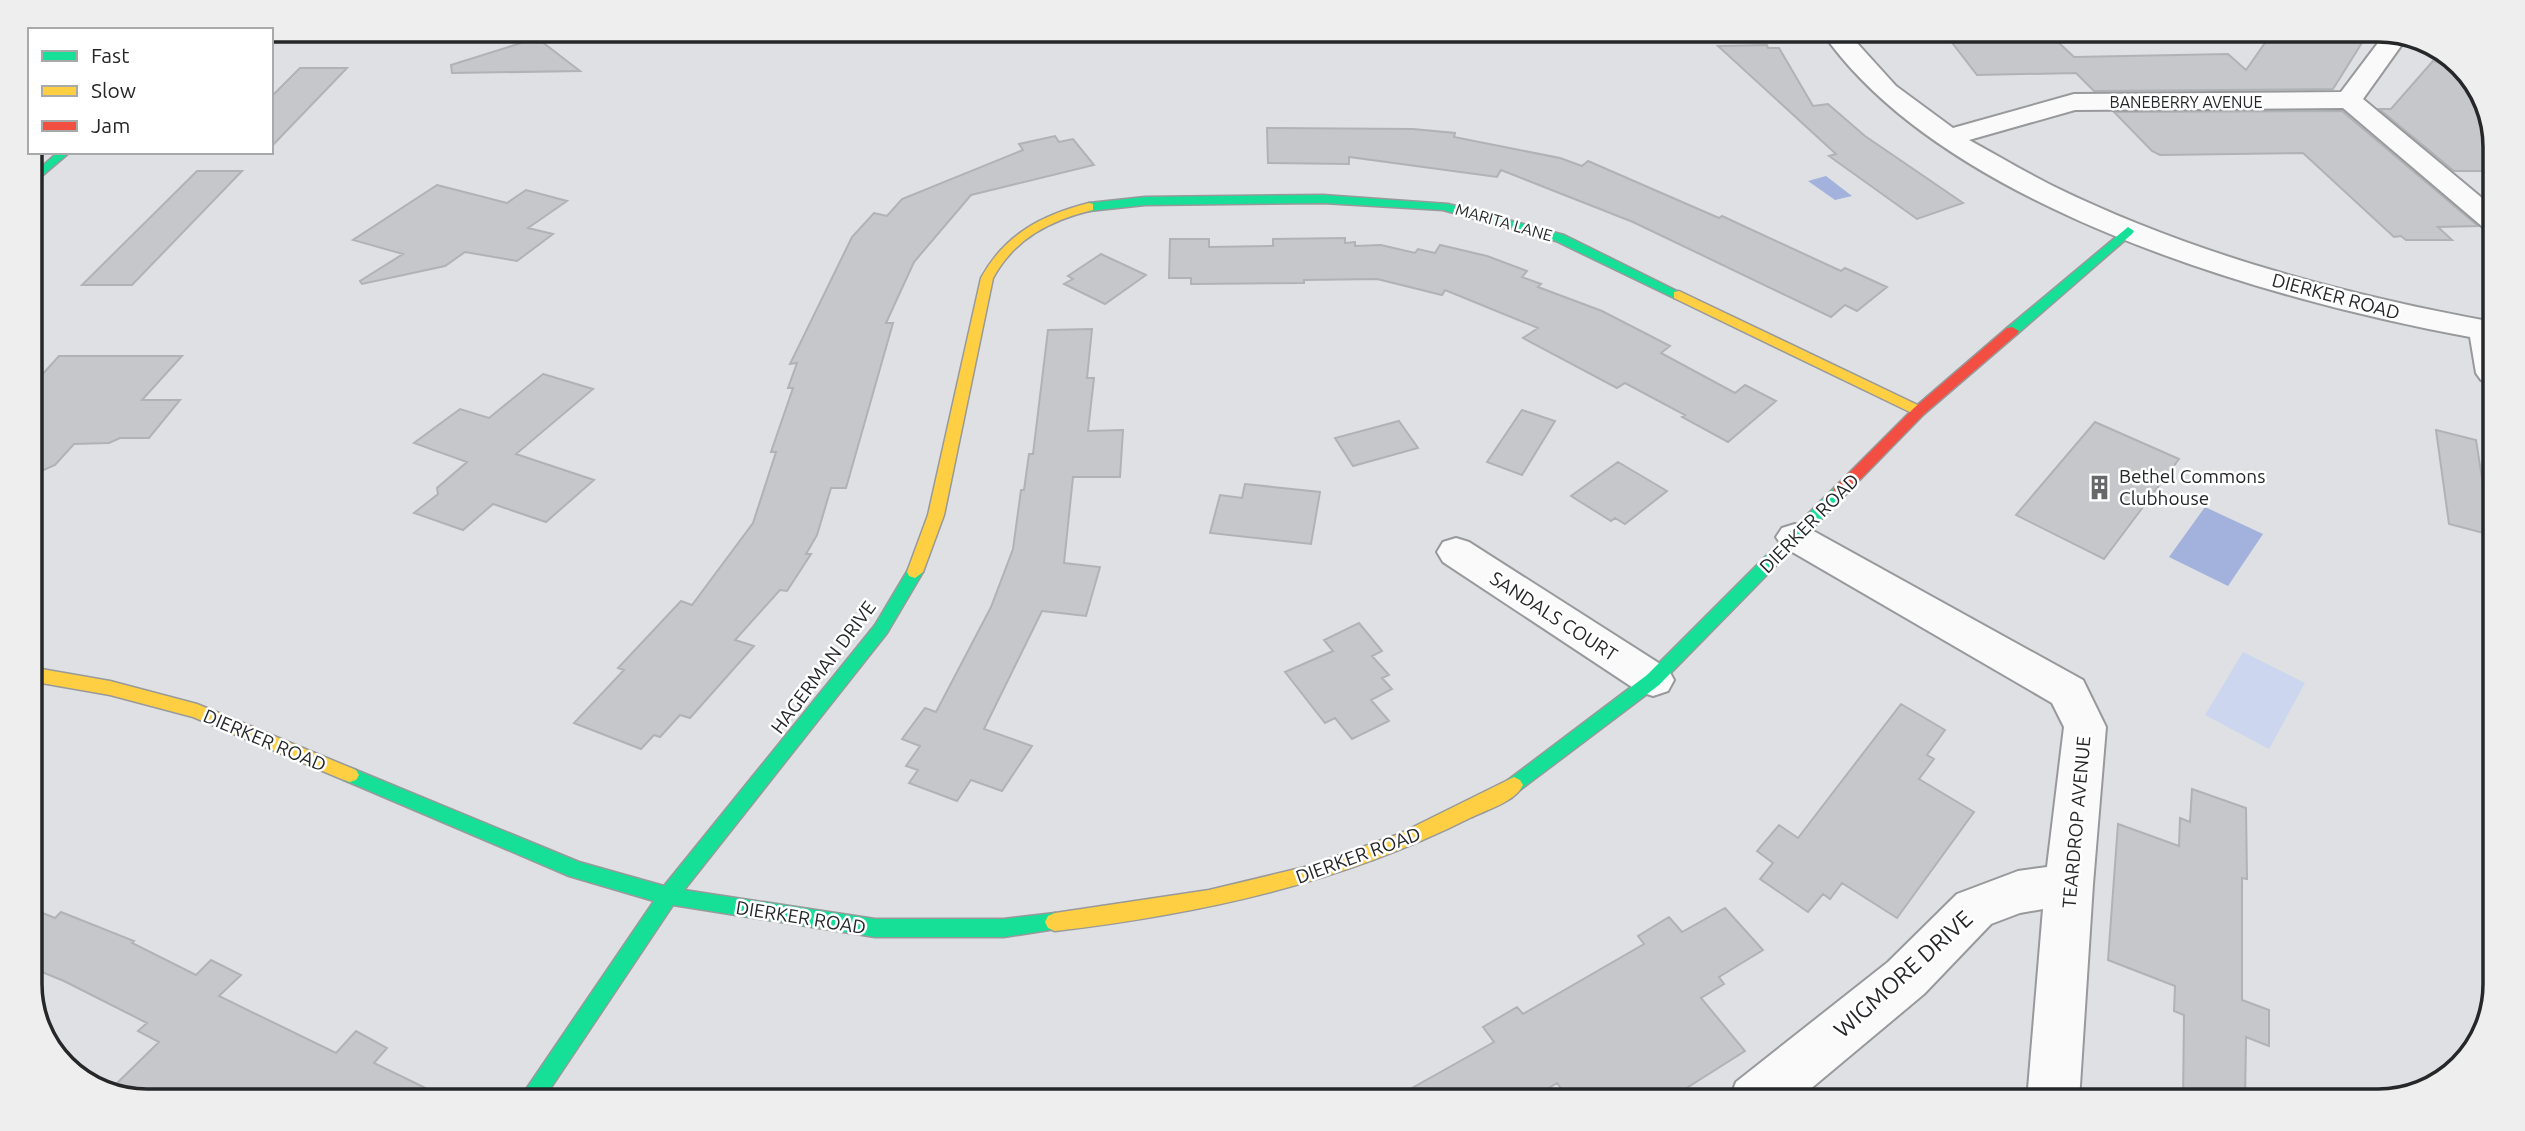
<svg xmlns="http://www.w3.org/2000/svg" width="2525" height="1131" font-family="Ubuntu,sans-serif">
<style>
.green{fill:#ccd6ef}
.water{fill:#a3b2dc}
.building{fill:#c6c7ca;stroke:#b1b2b5;stroke-width:2}
.lines{fill:none;stroke-linecap:round;stroke-linejoin:round}
.street-casing{stroke:#98999b;stroke-width:4}
.fast-casing{stroke:#98999b;stroke-width:3}
.slow-casing{stroke:#98999b;stroke-width:3}
.jam-casing{stroke:#98999b;stroke-width:3}
.street{fill:#fafafb;fill-rule:evenodd}
.fast{fill:#16e098;fill-rule:evenodd}
.slow{fill:#ffcf43;fill-rule:evenodd}
.jam{fill:#f24e42;fill-rule:evenodd}
.labels{text-anchor:middle;stroke-width:5;stroke-linejoin:round;paint-order:stroke}
.far-street-label{font-size:16px;fill:#262729;stroke:#fff}
.street-label{font-size:19px;fill:#262729;stroke:#fff}
.poi-label{font-size:19px;fill:#262729;stroke:#fff;text-anchor:start}
.near-street-label{font-size:23px;fill:#262729;stroke:#fff}
.rim{fill:none;stroke:#262729;stroke-width:3.5}
</style>
<rect width="100%" height="100%" fill="#dee0e3"/>
<!-- green -->
<path class="green" d="M2235 30 2225 37 2112 38 2063 31Z
M2243 652 2305 683 2269 749 2205 715Z"/>
<!-- water -->
<path class="water" d="M1826 176 1852 196 1835 200 1808 181Z
M2205 507 2263 534 2228 586 2169 557Z"/>
<!-- building -->
<path class="building" d="M2274 30H2334L2365 38 2333 89 2094 91 2076 73 1977 75 1950 40 2027 39 2031 42H2058L2074 57 2228 54 2246 70Z
M537 38 580 71 452 73 451 65Z
M1767 45 1768 48H1779L1813 106 1828 104 1865 136 1963 203 1917 219 1829 156 1836 154 1718 46Z
M2433 61 2461 69 2475 81 2495 139V171H2454L2379 109H2391Z
M300 68H347L271 147V97Z
M2342 111 2478 226 2438 227 2452 240H2406L2401 236 2394 237 2303 153 2160 155 2152 151 2114 112Z
M1267 128 1413 129 1455 133 1454 137 1560 158 1582 166 1588 161 1719 218 1722 216 1841 271 1845 268 1887 287 1857 311 1845 305 1831 317 1633 222 1501 170 1497 177 1349 157V164L1268 163Z
M1055 136 1059 142 1073 139 1094 165 971 195 914 262 886 323H893L846 488H831L817 535 806 554H811L787 591 780 590 735 640 754 646 690 718 680 715 660 737 654 735 641 749 574 723 624 670 618 668 681 601 692 605 753 523 776 452H771L793 388H788L797 363 790 364 852 237 874 213 887 216 902 199 1023 150 1019 144Z
M197 171H242L132 285H82Z
M437 185 507 203 526 190 567 201 528 228 553 234 517 261 465 252 445 266 362 284 360 281 403 254 353 240Z
M1345 238V243L1355 242V246L1381 245 1415 253 1418 249 1435 253 1440 245 1487 256 1527 271 1522 277 1541 284 1538 287 1602 311 1670 346 1661 353 1735 393 1745 385 1776 401 1728 442 1682 417 1685 415 1625 383 1617 388 1523 338 1538 328 1445 290 1442 295 1377 279 1304 280V283L1191 284V278H1169L1170 239H1209V247L1273 246V239Z
M1101 254 1146 275 1105 304 1064 284 1073 279 1068 276Z
M1092 329 1087 378H1094L1088 431 1123 430 1120 477H1073L1064 563 1100 567 1086 616 1042 611 984 729 1032 746 1002 791 971 780 957 801 909 783 918 770 906 766 920 746 902 739 925 708 936 712 991 607 1013 549 1021 490H1024L1029 454H1033L1048 330Z
M59 356H182L142 400H180L149 438H120L109 443 74 444 55 465 30 476V388Z
M543 374 593 389 516 454 594 480 546 522 493 504 463 530 414 513 438 494 437 488 467 462 414 443 460 409 489 418Z
M1522 410 1555 421 1522 475 1487 462Z
M1399 421 1418 448 1353 466 1335 438Z
M2095 422 2179 459 2104 559 2016 515Z
M2436 430 2476 440 2491 535 2449 524Z
M1618 462 1667 491 1625 524 1615 518 1611 521 1571 496Z
M1245 484 1320 492 1311 544 1210 533 1220 495 1242 498Z
M1359 623 1382 651 1372 656 1389 675 1382 678 1392 689 1371 700 1389 721 1352 739 1335 718 1325 723 1285 672 1333 651 1324 640Z
M1901 704 1945 730 1927 755 1934 759 1919 779 1974 812 1897 918 1842 883 1830 899 1823 894 1808 912 1760 879 1773 863 1757 851 1779 825 1798 838Z
M2192 789 2246 808 2247 879 2242 878V1000L2269 1010V1046L2246 1037 2245 1101H2183L2184 1015 2174 1011 2175 986 2108 960 2118 824 2179 846 2180 818 2190 822Z
M30 908 55 918 61 912 134 941 132 943 196 975 211 960 241 975 219 996 336 1053 356 1031 387 1048 374 1063 452 1101H147L107 1093 159 1042 138 1031 147 1023 64 981 30 967Z
M1725 908 1763 950 1719 977 1724 984 1701 998 1745 1051 1666 1101H1571L1557 1083 1527 1101H1389L1494 1042 1483 1027 1517 1007 1523 1014 1644 944 1638 936 1669 917 1682 932Z"/>
<g class="lines">
<defs>
<path id="street" d="M2387 31 2408 36 2363 99 2494 208V231L2484 228 2343 108 2075 110 1969 140C1997 155 2025 172 2053 186 2192 254 2341 294 2493 322V383L2481 380 2476 373 2470 337C2268 300 1943 207 1822 32H1847L1896 86 1953 128 2074 94 2341 92Z
M1795 524 1808 528 2083 680 2106 727 2093 884 2079 1101H2027L2043 909 2020 913 1991 924 1924 994 1796 1101H1729L1736 1082 1888 962 1957 894 2018 871 2047 867 2064 727 2052 703 1782 546 1776 537 1782 528Z
M1456 538 1469 542 1668 669 1674 680 1668 691 1653 696 1638 691 1443 562 1437 552 1443 542Z"/>
<path id="fast" d="M58 152H70L30 186V177Z
M1323 195 1448 204 1564 235 1685 295 1679 299 1674 298 1556 241 1443 210 1323 203 1145 205 1089 211 1083 207 1089 203 1145 197Z
M2128 227 2134 231 2132 234 2017 334H2007V328Z
M1840 486 1847 491 1845 495 1659 685 1520 790 1514 793 1508 790 1505 785 1508 780 1647 675 1835 487Z
M915 566 923 572 887 633 684 890 875 919H1004L1055 913 1062 916 1065 922 1062 928 1004 937H875L673 905 542 1101H518L654 901 569 876 344 780 341 775 344 770 350 768 356 770 579 862 664 886 875 625 909 568Z"/>
<path id="slow" d="M1089 203 1093 204V210C1051 220 1015 238 993 278L944 515 923 572 915 578 909 576 907 572 928 515 981 278C1005 234 1042 215 1089 203Z
M1679 291 1924 408 1926 411 1924 414H1914L1674 298V292Z
M30 667 110 681 197 704 356 770 359 775 356 780 350 782 344 780 193 717 110 695 30 681Z
M1514 777 1520 780 1523 785C1515 802 1486 810 1470 818 1339 884 1199 914 1055 931L1048 928 1045 922 1048 916 1055 913 1209 890 1309 866 1399 834Z"/>
<path id="jam" d="M2012 327 2019 331 2017 334 1924 414 1845 495H1835L1833 491 1835 487 1914 408 2007 328Z"/>
</defs>
<!-- street casing -->
<use href="#street" class="street-casing"/>
<!-- fast casing -->
<use href="#fast" class="fast-casing"/>
<!-- slow casing -->
<use href="#slow" class="slow-casing"/>
<!-- jam casing -->
<use href="#jam" class="jam-casing"/>
<!-- street -->
<use href="#street" class="street"/>
<!-- fast -->
<use href="#fast" class="fast"/>
<!-- slow -->
<use href="#slow" class="slow"/>
<!-- jam -->
<use href="#jam" class="jam"/>
</g>
<!-- icons -->
<defs>
<symbol id="building-bare" viewBox="-9 -9 18 18"><path d="M-4-6H4V6H1V3H-1V6H-4ZM-2.5-4.3h1.7v1.8h-1.7ZM.8-4.3h1.7v1.8H.8ZM-2.5-1h1.7V.8h-1.7ZM.8-1h1.7V.8H.8Z" fill="#66686a" stroke="#fff" stroke-width="2.5" paint-order="stroke"/></symbol>
</defs>
<g fill-rule="evenodd">
<use href="#building-bare" x="2082" y="470" width="35" height="35"/>
</g>
<g class="labels">
<!-- far-street labels -->
<g class="far-street-label">
<text x="2186" y="108">BANEBERRY AVENUE</text>
<text transform="translate(1504 222) rotate(16)" y="6">MARITA LANE</text>
</g>
<!-- street labels -->
<g class="street-label">
<text transform="translate(2336 296) rotate(15)" y="7">DIERKER ROAD</text>
<text transform="translate(1809 523) rotate(-45)" y="7">DIERKER ROAD</text>
<text transform="translate(1554 616) rotate(33)" y="7">SANDALS COURT</text>
<text transform="translate(823 667) rotate(-53)" y="7">HAGERMAN DRIVE</text>
<text transform="translate(265 740) rotate(23)" y="7">DIERKER ROAD</text>
<text transform="translate(2076 822) rotate(-85)" y="7">TEARDROP AVENUE</text>
<text transform="translate(1358 855) rotate(-20)" y="7">DIERKER ROAD</text>
<text transform="translate(801 917) rotate(9)" y="7">DIERKER ROAD</text>
</g>
<!-- poi labels -->
<g class="poi-label">
<text x="2119" y="483">Bethel Commons<tspan x="2119" dy="22">Clubhouse</tspan></text>
</g>
<!-- near-street labels -->
<g class="near-street-label">
<text transform="translate(1903 974) rotate(-42)" y="8">WIGMORE DRIVE</text>
</g>
</g>
<!-- crop -->
<path d="M0 0H2525V1131H0ZM147 42H2378A105 105 0 0 1 2483 147V984A105 105 0 0 1 2378 1089H147A105 105 0 0 1 42 984V147A105 105 0 0 1 147 42Z" fill="#eee" fill-rule="evenodd"/>
<path class="rim" d="M147 42H2378A105 105 0 0 1 2483 147V984A105 105 0 0 1 2378 1089H147A105 105 0 0 1 42 984V147A105 105 0 0 1 147 42Z"/>
<!-- legend -->
<rect x="28" y="28" width="245" height="126" fill="#ffffff" stroke="#a8a9a9" stroke-width="2"/>
<rect x="42" y="51" width="35" height="10" fill="#16e098" stroke="#a8a9a9" stroke-width="2"/>
<text x="91" y="63" font-size="21" fill="#262729">Fast</text>
<rect x="42" y="86" width="35" height="10" fill="#ffcf43" stroke="#a8a9a9" stroke-width="2"/>
<text x="91" y="98" font-size="21" fill="#262729">Slow</text>
<rect x="42" y="121" width="35" height="10" fill="#f24e42" stroke="#a8a9a9" stroke-width="2"/>
<text x="91" y="133" font-size="21" fill="#262729">Jam</text>
</svg>
